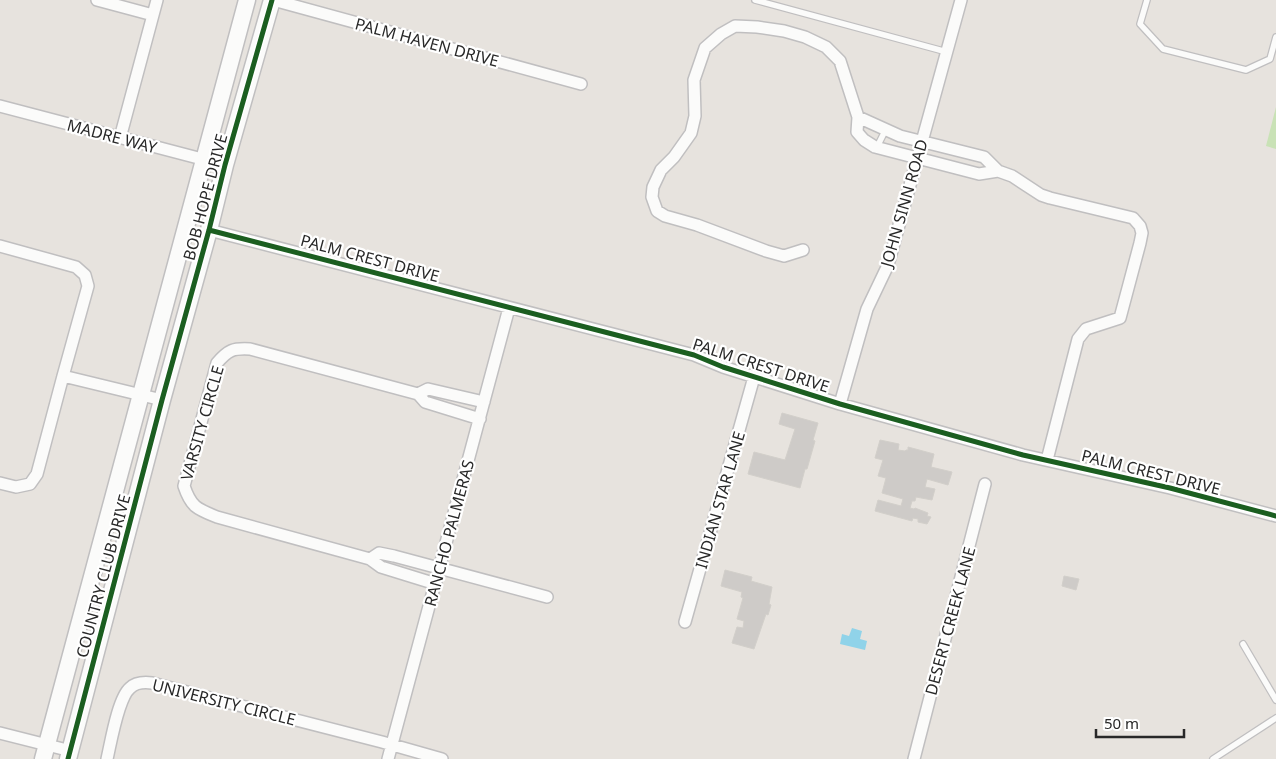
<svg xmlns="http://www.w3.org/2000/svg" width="1276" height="759" font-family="'Noto Sans',sans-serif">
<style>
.green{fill:#c9e2b6}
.water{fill:#90d3e9}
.building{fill:#cecbc8;stroke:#d2cfca}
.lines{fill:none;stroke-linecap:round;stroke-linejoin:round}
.service-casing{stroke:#c0bfc0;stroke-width:8}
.minor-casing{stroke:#c0bfc0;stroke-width:14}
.secondary-casing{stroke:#c0bfc0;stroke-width:19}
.service{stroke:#fbfbfa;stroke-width:5.5}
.minor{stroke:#fbfbfa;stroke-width:11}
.secondary{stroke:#fbfbfa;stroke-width:16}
.cycleway-casing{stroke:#fff;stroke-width:8}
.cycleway{stroke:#1b5e20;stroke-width:5}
.labels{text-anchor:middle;stroke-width:4.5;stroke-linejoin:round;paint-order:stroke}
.street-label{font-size:16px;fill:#282828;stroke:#fff}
</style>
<rect width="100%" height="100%" fill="#e7e3de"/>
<!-- green -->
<path class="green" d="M1276 107V149L1266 146Z"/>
<!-- water -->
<path class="water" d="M852 628 862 631 860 639 867 641 865 650 840 644 842 634 849 636Z"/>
<!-- building -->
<path class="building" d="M782 413 818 423 813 440 815 441 807 469H805L800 488 748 474 754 452 785 460 795 429 779 424Z
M880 440 899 444 898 450 905 451 906 450H908V447L934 454 931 467 952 472 948 485 927 479 925 487 935 489 932 500 916 497 915 501H912L910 508 914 509 915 508 928 513 927 516 931 517 927 524 918 522V519L913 518 912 521 875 511 878 500 901 506 903 499 882 493 886 478 878 476 883 460 875 458Z
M725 570 752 577 751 581 772 587 769 604 771 605 768 615 766 614 754 649 732 643 737 627 743 628 744 621 737 619 743 598 741 597 742 592 721 586Z
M1064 576 1079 579 1076 590 1062 586Z"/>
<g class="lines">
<defs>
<path id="service" d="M755 0 947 52
M1147 0 1140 24 1163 49 1246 70 1270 59 1276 37
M877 147 886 129
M1243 644 1276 700
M1213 759 1276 718"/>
<path id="minor" d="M97 0 153 15
M273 0 581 84
M0 106 225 165
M858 117 900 136 984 157 998 171 1012 176 1041 195 1050 198 1133 218 1140 226 1142 233 1140 243 1120 318 1086 329 1078 339 1047 460
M120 138 157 0
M209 230 694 355 723 367 840 404 1023 455 1170 488 1276 516
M0 246 76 267 85 275 88 286 63 376 37 474 30 484 16 487 0 483
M803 250 784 256 766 251 697 225 665 216 657 211 652 197 653 187 661 170 674 157 691 133 695 116 694 80 705 48 721 34 735 26 757 27 784 31 805 37 826 47 840 61 858 117 857 132 864 140 875 147 979 174 998 171
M63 376 162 400
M840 404 867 309 888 265 961 0
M480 419 425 402 418 394 428 389 484 402
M370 559 217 517C197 509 191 507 184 486L217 363C228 350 233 348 250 349L418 394
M436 584 381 567 370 559 379 553 394 556 547 597
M685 622 754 377
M0 733 71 751
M107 759C111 742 118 698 130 688 136 682 144 682 152 683L382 742 442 759
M388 759 509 308
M914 759 985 484"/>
<path id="secondary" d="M43 759 247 0
M68 759 162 400 209 230 225 165 272 0"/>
</defs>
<!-- service casing -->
<use href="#service" class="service-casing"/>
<!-- minor casing -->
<use href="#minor" class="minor-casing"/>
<!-- secondary casing -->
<use href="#secondary" class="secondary-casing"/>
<!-- service -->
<use href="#service" class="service"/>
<!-- minor -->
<use href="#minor" class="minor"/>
<!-- secondary -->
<use href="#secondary" class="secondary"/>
<defs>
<path id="cycleway" d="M209 230 694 355 723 367 840 404 1023 455 1170 488 1276 516
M68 759 162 400 209 230 225 165 272 0"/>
</defs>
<!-- cycleway casing -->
<use href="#cycleway" class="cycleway-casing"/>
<!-- cycleway -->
<use href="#cycleway" class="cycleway"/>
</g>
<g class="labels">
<!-- street labels -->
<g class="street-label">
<text transform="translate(427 42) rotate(15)" y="6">PALM HAVEN DRIVE</text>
<text transform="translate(112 136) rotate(15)" y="6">MADRE WAY</text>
<text transform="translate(205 197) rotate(-75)" y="6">BOB HOPE DRIVE</text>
<text transform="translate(904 203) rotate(-74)" y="6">JOHN SINN ROAD</text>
<text transform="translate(370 258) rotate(15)" y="6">PALM CREST DRIVE</text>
<text transform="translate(761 365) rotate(18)" y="6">PALM CREST DRIVE</text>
<text transform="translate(202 423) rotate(-74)" y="6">VARSITY CIRCLE</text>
<text transform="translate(1151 472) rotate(14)" y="6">PALM CREST DRIVE</text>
<text transform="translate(720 500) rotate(-74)" y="6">INDIAN STAR LANE</text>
<text transform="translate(449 533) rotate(-75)" y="6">RANCHO PALMERAS</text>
<text transform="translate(103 576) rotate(-75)" y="6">COUNTRY CLUB DRIVE</text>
<text transform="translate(950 621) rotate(-75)" y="6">DESERT CREEK LANE</text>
<text transform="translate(224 702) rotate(14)" y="6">UNIVERSITY CIRCLE</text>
</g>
</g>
<!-- scale -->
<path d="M1096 729v8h88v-8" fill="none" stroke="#282828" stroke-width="2.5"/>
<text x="1104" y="729" font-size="15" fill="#282828" stroke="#ffffff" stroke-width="4" paint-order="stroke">50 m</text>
</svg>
